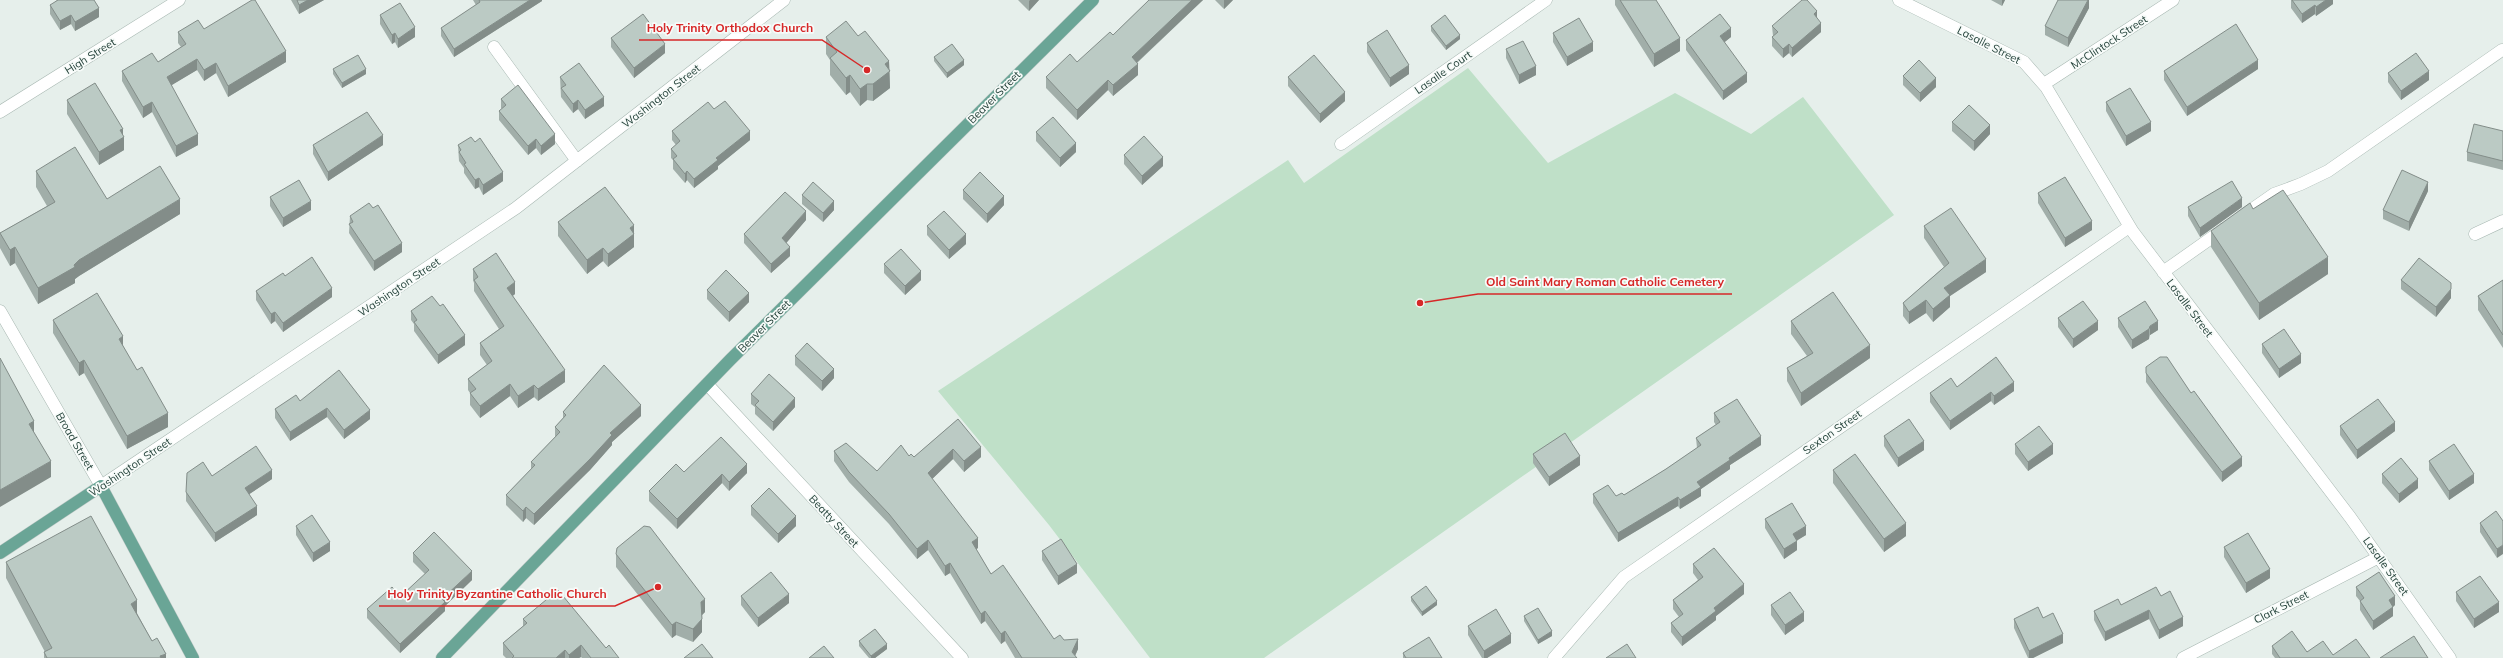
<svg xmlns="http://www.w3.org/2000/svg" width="2503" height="658" font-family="Mulish,sans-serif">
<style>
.green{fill:#bfe0c8}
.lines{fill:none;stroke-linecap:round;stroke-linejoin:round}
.minor-casing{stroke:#a8b8b2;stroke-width:13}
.major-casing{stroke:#c2cac8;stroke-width:13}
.minor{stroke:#fff;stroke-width:12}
.major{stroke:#6aa596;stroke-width:12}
.wall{fill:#a1aea9}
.shaded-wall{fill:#838d89}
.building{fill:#bbcac4;stroke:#838d89}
.labels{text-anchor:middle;stroke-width:3.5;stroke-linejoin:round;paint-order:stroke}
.street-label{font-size:11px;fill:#24423a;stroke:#f7fbf9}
.leader{fill:none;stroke:#d62828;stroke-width:1.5}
.callout-dot{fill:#d62828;stroke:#f7fbf9;stroke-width:1.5}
.callout-label{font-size:12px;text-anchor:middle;font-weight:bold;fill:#d62828;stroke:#f7fbf9;stroke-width:3.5;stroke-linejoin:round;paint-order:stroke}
</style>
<rect width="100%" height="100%" fill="#e6efeb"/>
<!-- green -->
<path class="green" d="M1468 68 1548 163 1675 93 1751 134 1803 97 1894 215 1264 658H1150L1049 525 938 391 1288 160 1304 183Z"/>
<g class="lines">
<defs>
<path id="minor" d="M1899 0 2024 62 2046 87 2133 232 2350 517 2450 658
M494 47 577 161
M2044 84 2173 0
M0 112 179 0
M1341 144 1546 0
M2241 217 2274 194 2301 184 2328 171 2502 50
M2475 234 2503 221
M2163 272 2224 229
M0 311 101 486 516 208 784 0
M707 384 962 658
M1554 658 1624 577 2129 227
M2183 658 2379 557"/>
<path id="major" d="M0 553 101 486 193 658
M442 658 730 360 1093 0"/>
</defs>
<!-- minor casing -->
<use href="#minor" class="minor-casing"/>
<!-- major casing -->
<use href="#major" class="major-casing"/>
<!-- minor -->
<use href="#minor" class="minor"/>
<!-- major -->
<use href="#major" class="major"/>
</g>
<!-- wall -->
<path class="wall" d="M56 0H94L99 17 75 31 71 24 60 30 50 14V5L57 1Z
M291 0H324L299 14Z
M473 0H542V1L454 57 441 36V28L476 5Z
M1018 0H1039L1029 11Z
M1149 0H1203L1137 63 1138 75 1113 96 1108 90 1077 120 1046 88V77L1077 62 1113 35Z
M1215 0H1233L1224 9Z
M1615 0H1656L1680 51 1654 67 1615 5Z
M1991 0H2005L2002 6Z
M2089 0V8L2068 47 2045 35V26Z
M2291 0H2333V4L2316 16 2315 14 2302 23 2291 8Z
M380 15 415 37 398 48 395 42 392 44 380 24Z
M1817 18 1821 32 1792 57 1789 53 1783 58 1772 46V37L1773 36 1772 26Z
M1431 26 1460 39 1446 50 1431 31Z
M204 29 286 62 228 97 216 73 204 81 197 70 171 85 198 145 176 157 152 112 143 118 122 81V71L158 62 181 47 178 43V32Z
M1553 33 1593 51 1567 66 1553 42Z
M858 36 889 61 890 88 873 101 867 100 860 106 850 92 846 95 830 75V60L826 54V37Z
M1731 37 1724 42 1747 82 1723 100 1686 50V40Z
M611 38 665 53 634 78 611 47Z
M1367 43 1409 74 1390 87 1367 52Z
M1506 49 1536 75 1519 84 1506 58Z
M934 57 964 65 947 78 934 61Z
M333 69 366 74 342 88 333 74Z
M2258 69 2187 116 2164 80V71Z
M2388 73 2429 80 2401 100 2388 82Z
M1903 76 1936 87 1920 102 1903 85Z
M560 77 604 106 585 119 578 109 573 113 561 97Z
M1288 77 1345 101 1320 123 1288 86Z
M501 99 555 144 541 155 536 148 528 155 499 120V111L502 109 501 108Z
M67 100 123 135 124 150 99 165 67 114Z
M2106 102 2151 131 2126 146 2106 111Z
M714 109 750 140 718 166V169L694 188 687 180 685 183 673 169V160L671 158V149L676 145 672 140V131Z
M1952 122 1990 134 1974 151 1952 131Z
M2503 131V170L2467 161V152Z
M1036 132 1076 152 1060 167 1036 141Z
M313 145H383L328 181 313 154Z
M458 145 503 181 483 195 479 187 475 189 464 173V168L459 161Z
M1124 155 1163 166 1142 185 1124 164Z
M36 171 107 199 180 214 79 276 75 279V283L38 304 15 263 10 266 0 248V233L47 206 36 187Z
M963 190 1004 205 987 223 963 199Z
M2428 191 2409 231 2383 219V210Z
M2038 193 2092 230 2065 247 2038 203Z
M802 195 834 210 823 222 802 204Z
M270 197 311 210 283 227 270 206Z
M2188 207H2242L2200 237 2188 216Z
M2253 209 2328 274 2259 320 2211 247V231Z
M350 216 402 252 374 271 349 233Z
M806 220 786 243 790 256 771 273 744 243V234Z
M558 222 634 233V247L608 267 603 261 587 274 558 236Z
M927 226 966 244 949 259 927 235Z
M1924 226 1986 272 1950 296V307L1933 322 1926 313 1909 324 1903 316V303L1944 267 1924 238Z
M884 264 921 280 905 295 884 273Z
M473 269 515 294 513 296 565 382 538 401 534 397 518 408 510 396 480 418 470 405V393L468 390V379L487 365 480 355V343L499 329 474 291V283L473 280Z
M285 276 332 297 283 332 275 321 271 324 256 300V291Z
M2401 280 2451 298 2436 317 2401 289Z
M2503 280V348L2478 310V296Z
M707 290 749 302 729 322 707 299Z
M411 311 465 345 438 364 414 331V324L411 320Z
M2058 318 2098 330 2073 348 2058 327Z
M2118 318 2158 330 2150 335 2149 339 2132 349 2118 327Z
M53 320 123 346 168 427 127 449 84 373 79 376 53 333Z
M1791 321 1870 358 1801 406 1787 381V368L1807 356 1791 334Z
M2262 344 2301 363 2279 378 2262 353Z
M795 356 834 378 822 391 795 365Z
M2146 367 2242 466 2222 482 2160 401 2146 382Z
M1957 387 2014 391 1994 405 1991 401 1950 430 1930 402V393Z
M751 394 795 407 773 431 755 414V407L751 404Z
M300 401 370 419 344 439 327 417 290 441 275 418V409Z
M563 412 641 416 612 442V445L590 470 534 525 526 518 523 522 506 505V495L531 469V462L555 437V427L563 418Z
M1714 413 1761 445 1730 465V469L1701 489V496L1680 509 1678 506 1618 542 1593 503V494L1616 496 1624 495 1666 469 1697 448 1696 438 1716 425 1714 422Z
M958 419 981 457 964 472 953 459 932 479 978 548 976 549 991 574 1054 639 1064 640 1078 649 1075 656 1077 658H1015L1005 641 1001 644 985 621 981 624 950 573 945 576 928 550 917 559 889 524 849 482 834 461V451L877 471 909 456 914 457Z
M2340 426 2395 431 2357 459 2340 435Z
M1884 436 1924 450 1898 467 1884 446Z
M2015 444 2053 454 2028 471 2015 454Z
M1533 454 1580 465 1549 486 1533 463Z
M2429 461 2474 483 2449 500 2429 470Z
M1833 470 1906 536 1884 552 1833 483Z
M684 472 747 473 729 491 722 483 677 529 649 501V491Z
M2382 474 2418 488 2399 503 2382 483Z
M212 476 272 479 249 494 257 515 215 542 186 501V492Z
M751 506 796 526 778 543 751 515Z
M1765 519 1806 535 1797 540V550L1784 559 1765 528Z
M2503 521 2497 558 2480 532V523Z
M296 526 330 551 313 562 296 535Z
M2224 547 2270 578 2246 593 2224 557Z
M1042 551 1077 573 1058 585 1042 560Z
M413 553 472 580 445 606V611L400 653 367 618V609L401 596 425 574 413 562Z
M616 554 705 612 702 615V632L693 642 676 635 672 638 616 567Z
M6 562 137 613 152 641 166 658H44V652H45L6 578Z
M1693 564 1744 594 1716 616V620L1682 646 1671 632V623L1679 617 1673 609V600L1698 580 1693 573Z
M2356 587 2395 605 2393 607V616L2373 630 2360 610V601L2356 596Z
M2456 592 2499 612 2474 628 2456 601Z
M741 596 789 603 758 627 741 605Z
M2161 596 2183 626 2159 639 2149 619 2105 641 2094 620V611L2121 605Z
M1411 597 1437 605 1422 616 1411 601Z
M1771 605 1804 621 1785 635 1771 615Z
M1524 616 1552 636 1538 644 1524 621Z
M2043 618 2063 643 2033 658H2028L2014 628V619Z
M523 619 606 648 619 658H582L581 657 579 658H506L503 655V643L523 626Z
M1468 626 1511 643 1487 658H1482L1468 635Z
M859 641 887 649 875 658H869L859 646Z
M2272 646 2333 655 2370 658H2275L2272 654Z
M1403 653 1442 658H1403Z"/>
<!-- shaded-wall -->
<path class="shaded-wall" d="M308 0H324L299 14V5Z
M530 0H542V1L454 57V49Z
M1030 0H1039L1029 11V1Z
M1192 0H1203L1132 67V57Z
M1224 0H1233L1224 9Z
M2002 0H2005L2002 6Z
M2088 0H2089V8L2068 47V38Z
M2326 0H2333V4L2316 16V7Z
M2315 5V14L2302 23V14Z
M99 8V17L75 31V22Z
M1817 11V21L1814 14Z
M71 15V24L60 30V21Z
M1821 23V32L1792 57V48Z
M415 27V37L398 48V39Z
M1731 28V37L1720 46V36Z
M395 33V42L392 44V35Z
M1460 35V39L1446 50V46Z
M1680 38V51L1654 67V54Z
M1593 42V51L1567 66V57Z
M665 44V53L634 78V68Z
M1789 44V53L1783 58V49Z
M286 51V62L228 97V86Z
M197 59V70L167 88V77Z
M964 60V65L947 78V73Z
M2258 60V69L2187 116V107Z
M889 61 890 88 873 101V84L885 64Z
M216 63V73L204 81V70Z
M1138 64V75L1113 96V85Z
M1409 65V74L1390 87V78Z
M1536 66V75L1519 84V75Z
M366 69V74L342 88V83Z
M2429 71V80L2401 100V91Z
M1747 73V82L1723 100V91Z
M850 75V92L846 95V78Z
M1936 78V87L1920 102V93Z
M1108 80V90L1077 120V110Z
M867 84V100L860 106V89Z
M1345 92V101L1320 123V114Z
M604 97V106L585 119V110Z
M578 100V109L573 113V104Z
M152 102V112L143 118V107Z
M2151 122V131L2126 146V136Z
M1990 125V134L1974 151V141Z
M123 129V137H124V150L99 165V152L120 130Z
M750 131V140L718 166V169L694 188V179L716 158Z
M198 134V145L176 157V146Z
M555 134V144L541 155V146Z
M383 135V145L328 181V172Z
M536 139V148L528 155V146Z
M1076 143V152L1060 167V158Z
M1163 157V166L1142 185V176Z
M687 171V180L685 183V174Z
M503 172V181L483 195V185Z
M479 178V187L475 189V180Z
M2428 182V191L2409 231V222Z
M1004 196V205L987 223V214Z
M2242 198V207L2200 237V228Z
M180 199V214L79 276 75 279V283L38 304V288L74 265 79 260Z
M311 201V210L283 227V218Z
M834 201V210L823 222V213Z
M806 211V220L782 248V238Z
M2092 221V230L2065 247V238Z
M634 225V247L608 267V254L630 228Z
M966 234V244L949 259V250Z
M402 243V252L374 271V261Z
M15 247V263L10 266V250Z
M790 247V256L771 273V264Z
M603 248V261L587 274V260Z
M2328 257V274L2259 320V303Z
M1986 259V272L1950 296V307L1933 322V309L1944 288Z
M921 271V280L905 295V286Z
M515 282V294L507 299V288Z
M332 288V297L283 332V323Z
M2451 289V298L2436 317V307Z
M749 293V302L729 322V312Z
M1926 300V313L1909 324V312Z
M275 312V321L271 324V314Z
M2098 321V330L2073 348V339Z
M2158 321V330L2150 335V326Z
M2149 329V339L2132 349V340Z
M465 335V345L438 364V355Z
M123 336V350L119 339Z
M1870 345V358L1801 406V393Z
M2301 354V363L2279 378V369Z
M84 360V373L79 376V363Z
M834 369V378L822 391V381Z
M565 370V382L538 401V389Z
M2014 382V391L1994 405V396Z
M510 384V396L480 418V406Z
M534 385V397L518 408V396Z
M1991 392V401L1950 430V421Z
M795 398V407L773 431V422Z
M641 405V416L612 442V445L590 470 534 525V514L610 433Z
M327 408V417L290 441V432Z
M370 410V419L344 439V430Z
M168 413V427L127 449V436Z
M34 421V437L29 424Z
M2395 422V431L2357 459V450Z
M1761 436V445L1730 465V469L1701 489V496L1680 509V500L1697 482 1729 458Z
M1924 441V450L1898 467V458Z
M2053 444V454L2028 471V462Z
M981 447V457L964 472V461Z
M953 449V459L928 483V473Z
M1580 456V465L1549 486V477Z
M2242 457V466L2222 482V472Z
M51 461V477L0 507V490Z
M747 464V473L729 491V482Z
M272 470V479L245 497V488Z
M722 474V483L677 529V519Z
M2474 474V483L2449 500V491Z
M2418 479V488L2399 503V494Z
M1678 497V506L1618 542V533Z
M257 506V515L215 542V533Z
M526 507V518L523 522V511Z
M796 516V526L778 543V534Z
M1906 523V536L1884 552V539Z
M1806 526V535L1793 543V534Z
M978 538V548L972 552V542Z
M928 540V550L917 559V549Z
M1797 541V550L1784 559V549Z
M330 542V551L313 562V553Z
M2503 545V554L2497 558V549Z
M950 563V573L945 576V566Z
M1077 564V573L1058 585V576Z
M2270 569V578L2246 593V583Z
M472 571V580L445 606V611L400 653V644L442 599Z
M1744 584V594L1716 616V620L1682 646V637L1714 608Z
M789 594V603L758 627V618Z
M2395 596V605L2389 610V600Z
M705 599V612L701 616V602Z
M137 600V617L131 604Z
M1437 601V605L1422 616V612Z
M2499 602V612L2474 628V619Z
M2393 607V616L2373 630V621Z
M2149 610V619L2105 641V632Z
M985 611V621L981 624V614Z
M1804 612V621L1785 635V625Z
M2183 617V626L2159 639V630Z
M702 619V632L693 642V629Z
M676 622V635L672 638V625Z
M1005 631V641L1001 644V634Z
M1552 631V636L1538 644V640Z
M1511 634V643L1487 658H1484V651Z
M2063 634V643L2033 658H2029V651Z
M1078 639V649L1074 658 1072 652Z
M887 644V649L875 658H871V656Z
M581 645V657L579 658H569V655Z
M565 650V658H556Z
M166 654V658H160V656Z"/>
<!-- building -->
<path class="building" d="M58 0H94L99 8 75 22 71 15 60 21 50 5Z
M252 0H255L286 51 228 86 216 63 204 70 197 59 167 77 198 134 176 146 152 102 143 107 122 71 152 53 158 62 186 44 178 32 198 20 204 29Z
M297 0H308L299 5Z
M479 0H530L454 49 441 28 480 2Z
M1149 0H1192L1132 57 1138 64 1113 85 1108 80 1077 110 1046 77 1070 54 1077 62 1110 32 1113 35Z
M1620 0H1656L1680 38 1654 54Z
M1802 0H1807L1817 11 1814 14 1821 23 1792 48 1789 44 1783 49 1772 37 1778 32 1772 26Z
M2058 0H2088L2068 38 2045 26Z
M2292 0H2326L2316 7 2315 5 2302 14Z
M400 3 415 27 398 39 395 33 392 35 380 15Z
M643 14 665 44 634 68 611 38Z
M1720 14 1731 28 1720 36 1747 73 1723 91 1686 40Z
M1445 15 1460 35 1446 46 1431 26Z
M1579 18 1593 42 1567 57 1553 33Z
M846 21 858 36 865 31 889 61 885 64 890 71 873 84H867L860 89 850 75 846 78 830 58 837 52 826 37Z
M2236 24 2258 60 2187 107 2164 71Z
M1387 30 1409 65 1390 78 1367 43Z
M1523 41 1536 66 1519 75 1506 49Z
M952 44 964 60 947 73 934 57Z
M2416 53 2429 71 2401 91 2388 73Z
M358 55 366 69 342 83 333 69Z
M1314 55 1345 92 1320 114 1288 77Z
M1919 60 1936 78 1920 93 1903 76Z
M579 63 604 97 585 110 578 100 573 104 561 88 566 85 560 77Z
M95 83 123 129 120 130 124 137 99 152 67 100Z
M518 85 555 134 541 146 536 139 528 146 499 111 506 105 501 99Z
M2130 88 2151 122 2126 136 2106 102Z
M725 101 750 131 716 158 718 160 694 179 687 171 685 174 673 159 677 156 671 149 680 141 672 131 708 102 714 109Z
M1969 105 1990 125 1974 141 1952 122Z
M367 112 383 135 328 172 313 145Z
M1053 117 1076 143 1060 158 1036 132Z
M2474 124 2503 131V161L2467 152Z
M1144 136 1163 157 1142 176 1124 155Z
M471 137 475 142 480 138 503 172 483 185 479 178 475 180 464 164 466 163 459 152 461 150 458 145Z
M75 147 107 199 160 166 180 199 79 260 74 265 75 267 38 288 15 247 10 250 0 233 55 202 36 171Z
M2402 170 2428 182 2409 222 2383 210Z
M980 172 1004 196 987 214 963 190Z
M2065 177 2092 221 2065 238 2038 193Z
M299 180 311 201 283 218 270 197Z
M2232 181 2242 198 2200 228 2188 207Z
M813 182 834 201 823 213 802 195Z
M605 187 634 225 630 228 634 234 608 254 603 248 587 260 558 222Z
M2283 190 2328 257 2259 303 2211 231 2250 203 2253 209Z
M785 192 806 211 782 238 790 247 771 264 744 234Z
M369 203 373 208 378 205 402 243 374 261 349 224 353 222 350 216Z
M1951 208 1986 259 1944 288 1950 295 1933 309 1926 300 1909 312 1903 303 1949 263 1924 226Z
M944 211 966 234 949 250 927 226Z
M901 249 921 271 905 286 884 264Z
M496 253 515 282 507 288 565 370 538 389 534 385 518 396 510 384 480 406 470 393 476 389 468 379 492 361 480 343 504 326 474 280 478 277 473 269Z
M312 257 332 288 283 323 275 312 271 314 256 291 283 273 285 276Z
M2419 258 2451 283V289L2436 307 2401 280Z
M726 270 749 293 729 312 707 290Z
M2503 280V335L2478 296Z
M1833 292 1870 345 1801 393 1787 368 1813 353 1791 321Z
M97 293 123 336 119 339 137 370 142 367 168 413 127 436 84 360 79 363 53 320Z
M432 296 440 306 443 304 465 335 438 355 414 322 417 320 411 311Z
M2083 301 2098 321 2073 339 2058 318Z
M2145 301 2158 321 2150 326 2149 329 2132 340 2118 318Z
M2284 329 2301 354 2279 369 2262 344Z
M807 343 834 369 822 381 795 356Z
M1996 357 2014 382 1994 396 1991 392 1950 421 1930 393 1951 378 1957 387Z
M2160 357H2167L2191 393 2194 391 2242 457 2222 472 2160 392 2146 373V367Z
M0 358 34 421 29 424 51 461 0 490Z
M604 365 641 405 610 433 612 435 590 459 534 514 526 507 523 511 506 495 535 465 531 462 560 432 555 427 566 415 563 412Z
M339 370 370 410 344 430 327 408 290 432 275 409 296 395 300 401Z
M769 374 795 398 773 422 755 405 759 401 751 394Z
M1737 399 1761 436 1729 458 1730 460 1697 482 1701 487 1680 500 1678 497 1618 533 1593 494 1608 485 1616 496 1622 493 1624 495 1666 469 1701 445 1696 438 1720 422 1714 413Z
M2378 399 2395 422 2357 450 2340 426Z
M958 419 981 447 964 461 953 449 928 473 978 538 972 542 991 574 1003 565 1054 639 1060 635 1064 640 1078 639 1072 652 1077 658H1022L1005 631 1001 634 985 611 981 614 950 563 945 566 928 540 917 549 889 514 849 472 834 451 846 443 877 471 901 445 909 456 911 454 914 457Z
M1909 419 1924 441 1898 458 1884 436Z
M2039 426 2053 444 2028 462 2015 444Z
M1565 433 1580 456 1549 477 1533 454Z
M721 437 747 464 729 482 722 474 677 519 649 491 676 464 684 472Z
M2454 444 2474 474 2449 491 2429 461Z
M256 446 272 470 245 488 257 506 215 533 186 492 187 473 203 462 212 476Z
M1855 454 1906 523 1884 539 1833 470Z
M2401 458 2418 479 2399 494 2382 474Z
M769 488 796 516 778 534 751 506Z
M1792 503 1806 526 1793 534 1797 541 1784 549 1765 519Z
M2496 511 2503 521V545L2497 549 2480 523Z
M312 515 330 542 313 553 296 526Z
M91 516 137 600 131 604 152 641 157 638 166 654 160 656 161 658H47L44 652 52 648 6 562Z
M644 526 650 527 705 599 701 602 702 619 693 629 676 622 672 625 616 554 617 548Z
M434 532 472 571 442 599 445 602 400 644 367 609 392 587 401 596 429 570 413 553Z
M2248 533 2270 569 2246 583 2224 547Z
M1061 539 1077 564 1058 576 1042 551Z
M1714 548 1744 584 1714 608 1716 611 1682 637 1671 623 1683 614 1673 600 1703 577 1693 564Z
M771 572 789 594 758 618 741 596Z
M2379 572 2395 596 2389 600 2393 607 2373 621 2360 601 2364 598 2356 587Z
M2480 576 2499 602 2474 619 2456 592Z
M1426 586 1437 601 1422 612 1411 597Z
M2156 587 2161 596 2170 591 2183 617 2159 630 2149 610 2105 632 2094 611 2118 599 2121 605Z
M558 590 606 648 609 645 619 658H591L581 645 569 655 565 650 556 658H512L514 656 503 643 527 623 523 619Z
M1790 592 1804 612 1785 625 1771 605Z
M2038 607 2043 618 2053 613 2063 634 2029 651 2014 619Z
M1538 608 1552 631 1538 640 1524 616Z
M1496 609 1511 634 1484 651 1468 626Z
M875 629 887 644 871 656 859 641Z
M2292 631 2307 652 2323 641 2333 655 2356 639 2370 658H2280L2272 646Z
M2414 636 2428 658H2380Z
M1429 637 1442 658H1406L1403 653Z
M702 644 713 658H684Z
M1627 644 1636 658H1606Z
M824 646 834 658H809Z"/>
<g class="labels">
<!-- street labels -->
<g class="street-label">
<text transform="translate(2109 42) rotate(-33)" y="4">McClintock Street</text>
<text transform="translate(1989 45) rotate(27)" y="4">Lasalle Street</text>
<text transform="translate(90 56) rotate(-32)" y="4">High Street</text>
<text transform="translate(1443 72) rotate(-35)" y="4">Lasalle Court</text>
<text transform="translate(661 96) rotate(-38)" y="4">Washington Street</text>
<text transform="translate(994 97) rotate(-45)" y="4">Beaver Street</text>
<text transform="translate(399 287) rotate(-34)" y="4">Washington Street</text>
<text transform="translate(2190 308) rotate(53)" y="4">Lasalle Street</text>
<text transform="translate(764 326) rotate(-45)" y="4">Beaver Street</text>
<text transform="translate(1832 432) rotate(-35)" y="4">Sexton Street</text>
<text transform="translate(75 441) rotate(60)" y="4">Broad Street</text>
<text transform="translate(130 467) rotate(-34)" y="4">Washington Street</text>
<text transform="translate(834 521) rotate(47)" y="4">Beatty Street</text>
<text transform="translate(2386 566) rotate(54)" y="4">Lasalle Street</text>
<text transform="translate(2281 607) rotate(-27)" y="4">Clark Street</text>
</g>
</g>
<!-- callouts -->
<path class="leader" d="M867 70L822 40H639M1420 303L1478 294H1732M658 587L615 606H379"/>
<g class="callout-dot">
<circle cx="867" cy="70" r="4"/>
<circle cx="1420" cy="303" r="4"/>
<circle cx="658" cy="587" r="4"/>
</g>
<g class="callout-label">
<text x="730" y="32">Holy Trinity Orthodox Church</text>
<text x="1605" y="286">Old Saint Mary Roman Catholic Cemetery</text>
<text x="497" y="598">Holy Trinity Byzantine Catholic Church</text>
</g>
</svg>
